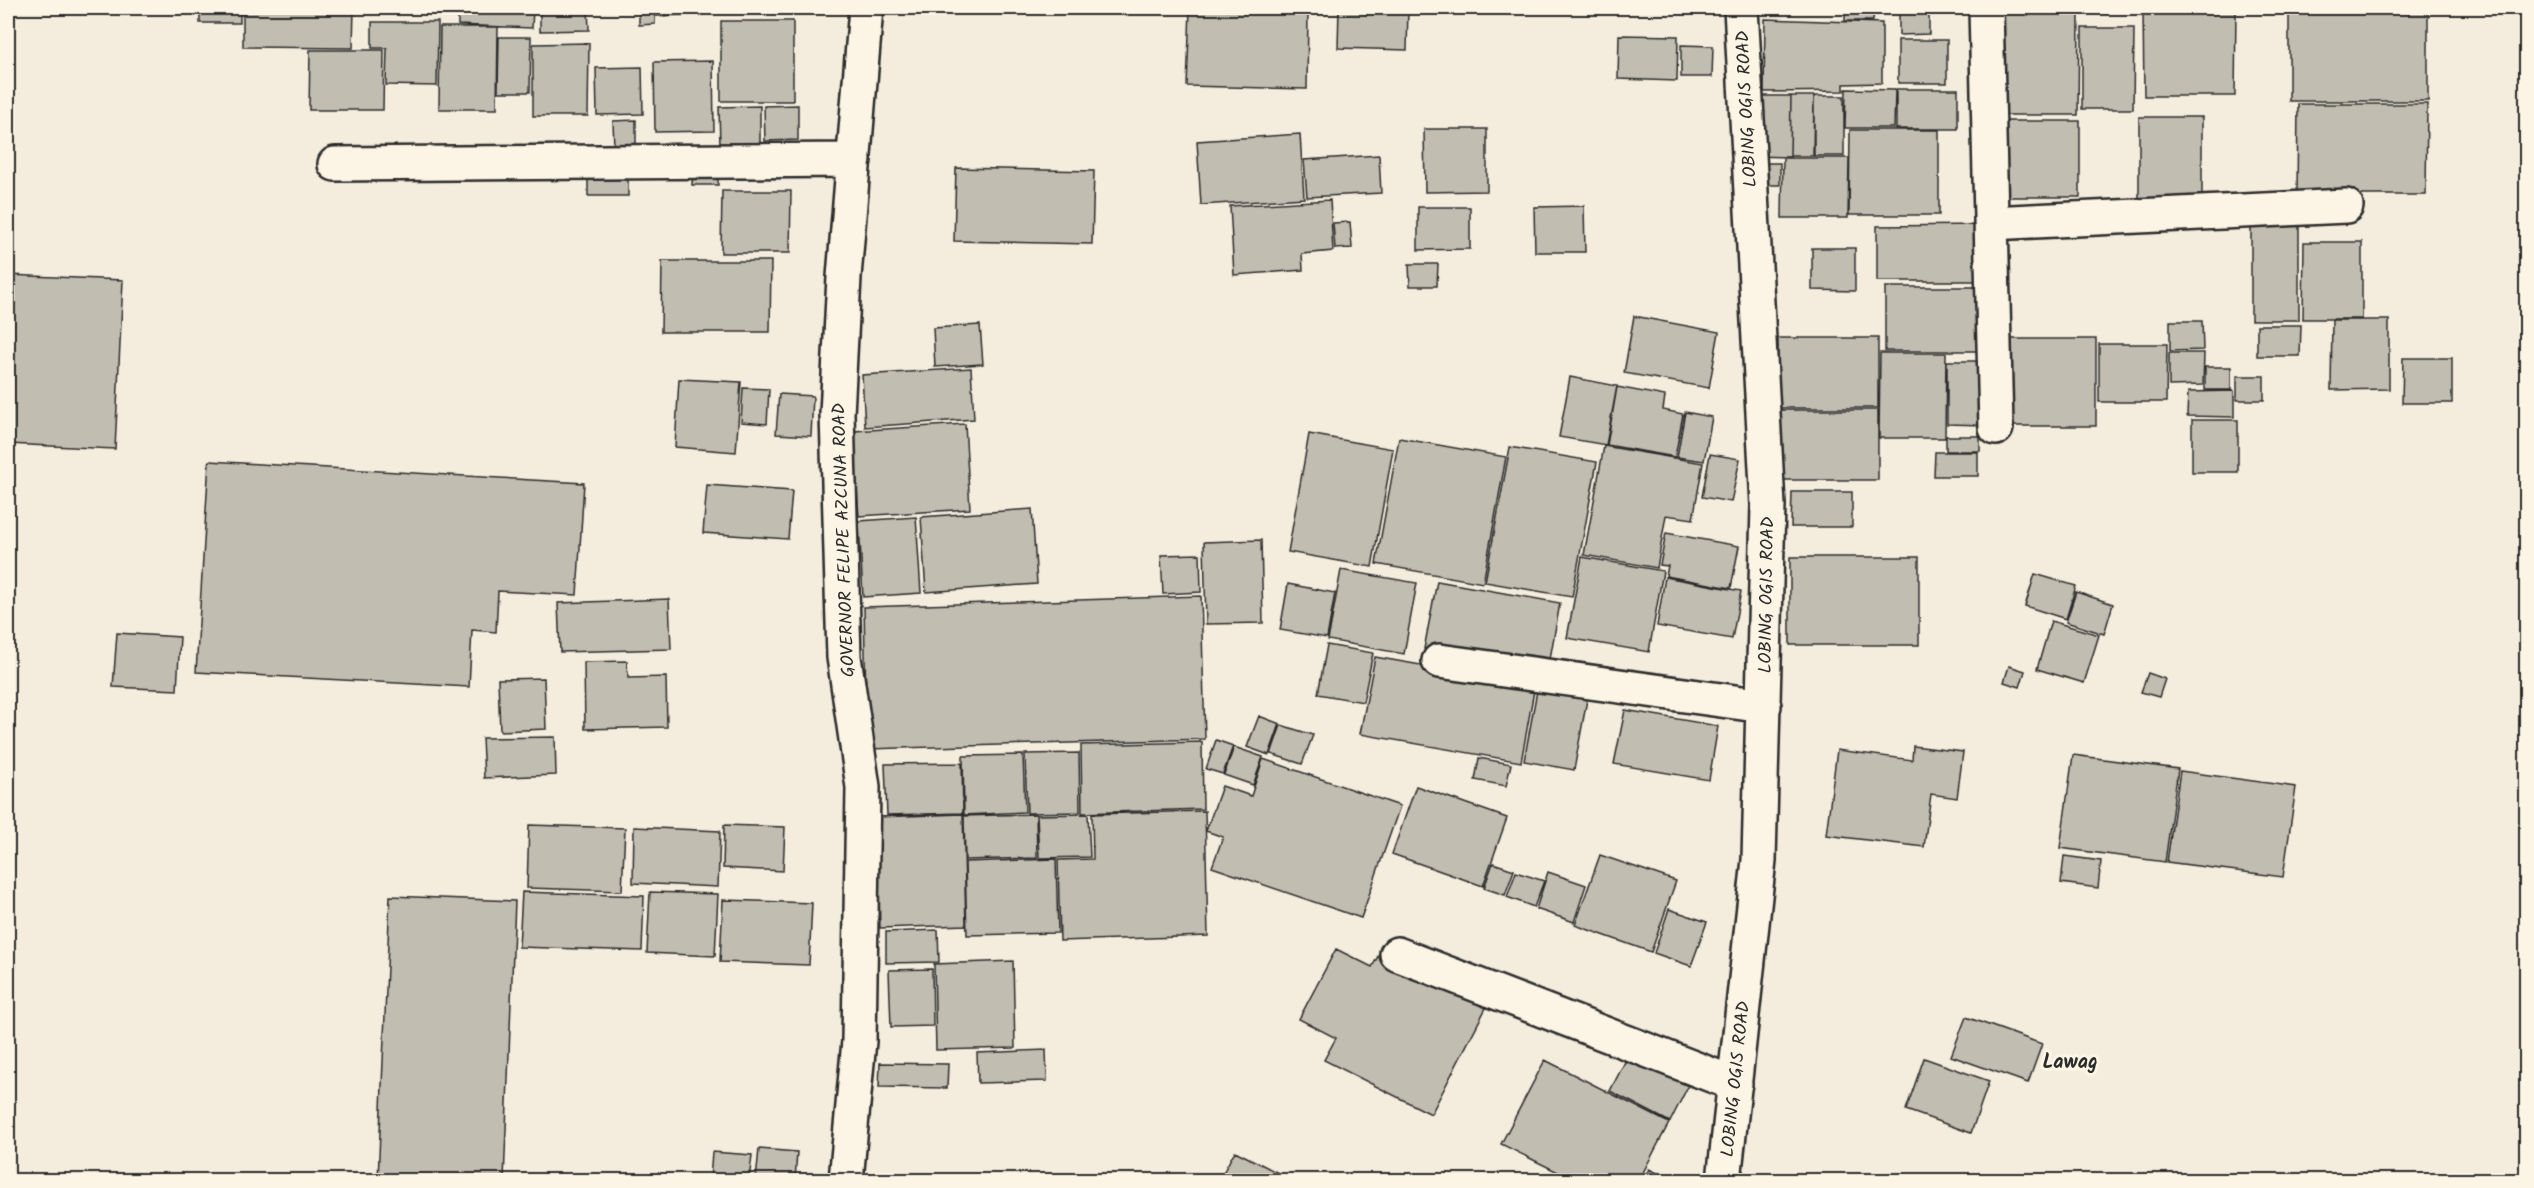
<svg xmlns="http://www.w3.org/2000/svg" width="2534" height="1188" font-family="Kalam,sans-serif">
<style>
.building{fill:#c2bdb1;stroke:#2b2b2b;stroke-width:1.5}
.lines{fill:none;stroke-linecap:round;stroke-linejoin:round}
.minor-casing{stroke:#2b2b2b;stroke-width:38}
.minor{stroke:#fcf5e5;stroke-width:33}
.labels{text-anchor:middle;stroke-width:6;stroke-linejoin:round;paint-order:stroke}
.street-label{font-size:18px;fill:#2b2b2b;stroke:#fcf5e5}
.neighbourhood-label{font-size:20px;font-weight:bold;fill:#2b2b2b;stroke:#fcf5e5}
</style>
<rect width="100%" height="100%" fill="#f4edde"/>
<filter id="ink" filterUnits="userSpaceOnUse"><feTurbulence type="fractalNoise" baseFrequency=".0167" numOctaves="2"/><feDisplacementMap in="SourceGraphic" scale="12" xChannelSelector="R" yChannelSelector="G"/><feConvolveMatrix kernelMatrix="1 2 1 2 8 2 1 2 1" color-interpolation-filters="sRGB"/></filter>
<g filter="url(#ink)">
<!-- building -->
<path class="building" d="M200 8H240V23H200Z
M243 8H354L353 48 243 47Z
M458 8H533L532 28 458 25Z
M540 8H588L589 30 540 31Z
M639 8H655V24L639 25Z
M656 8H713V14L656 16Z
M717 8H758V12H717Z
M1339 8H1408L1407 50 1338 48Z
M1845 8H1874L1873 21H1845Z
M1899 8H1929V34L1899 35Z
M2143 8H2236L2235 96H2144Z
M2289 8H2428V101H2289Z
M1190 9 1308 12 1307 89 1187 86Z
M2000 13 2079 14 2078 115H1999Z
M1765 19 1882 23V83L1844 84V91L1764 92Z
M721 21H793V101H721Z
M372 22H438L437 86 386 85 387 48H372Z
M440 27H498L497 109H439Z
M2082 28H2134L2133 109H2082Z
M1619 35 1678 36 1677 81 1618 79Z
M499 37H531L530 92H498Z
M1898 40H1947V83H1898Z
M589 43 588 116H533V44Z
M1681 45 1713 46 1712 77H1681Z
M310 50H384L383 110H309Z
M713 61 714 131 655 132 654 62Z
M642 67 643 114 597 115 596 68Z
M1846 89 1895 90 1894 128H1845Z
M1896 89H1958V129H1896Z
M1757 96H1791L1790 157 1756 156Z
M1791 96H1814L1813 156H1790Z
M1814 96H1844V156H1814Z
M2298 104H2427L2426 195H2297Z
M798 105V140L765 141 764 106Z
M760 106V145L720 146 719 107Z
M2139 117H2202V199H2139Z
M636 120V146L614 147 613 121Z
M2005 121H2080V197H2005Z
M1424 129H1487V191L1425 192Z
M1850 130H1939V215H1849Z
M1300 134 1304 198 1201 205 1197 141Z
M1379 155 1381 193 1307 197 1304 160Z
M1783 158H1849L1848 218H1782Z
M1759 163H1780V185H1759Z
M956 168 1094 171 1092 244 954 241Z
M588 169H628V196H588Z
M693 170 718 171V185H692Z
M722 191H791L790 253H721Z
M1330 200 1333 251 1302 254 1303 270 1234 275 1230 206Z
M1584 206 1585 252H1535L1534 207Z
M1418 207H1470V249L1418 250Z
M2251 218H2299V320H2251Z
M1350 222 1352 248 1335 249 1333 223Z
M1984 225V281H1877V226Z
M2304 242H2362V319H2303Z
M1812 248H1855V291L1812 290Z
M662 261H771L770 332H661Z
M1409 264H1438L1437 286H1410Z
M8 275 123 280 115 449 8 444Z
M1885 287H1981V351H1885Z
M1634 316 1719 332 1709 388 1624 373Z
M2332 320H2389V389L2331 390Z
M2170 321H2202L2203 350 2170 351Z
M980 325 983 364 935 367 933 328Z
M2257 325H2301L2300 356H2257Z
M1778 338H1878V408H1778Z
M2001 339H2096V426H2000Z
M2099 344H2167L2166 402H2099Z
M1880 353H1946L1945 438H1879Z
M2169 353H2204L2203 385 2169 386Z
M2403 358H2452V403H2402Z
M1947 361H1985L1984 425 1947 424Z
M2205 367H2231V390H2205Z
M971 368 974 419 865 427 862 375Z
M2237 376H2264V400H2237Z
M1570 377 1617 386 1606 445 1559 437Z
M679 379 741 382 736 452 675 447Z
M1617 387 1665 396 1663 410 1683 414 1675 457 1607 445Z
M743 388 769 389 767 424 741 422Z
M2234 391V417L2187 416 2188 392Z
M779 394 813 396 811 436 776 434Z
M1776 410H1878V480H1775Z
M1685 412 1712 417 1704 461 1677 457Z
M2192 420H2238V472H2192Z
M965 424 970 509 859 516 853 431Z
M1309 434 1393 449 1372 567 1288 552Z
M1946 436H1980V451H1946Z
M1399 438 1506 457 1483 583 1376 564Z
M1604 446 1703 463 1693 519 1666 515 1657 568 1584 555Z
M1510 447 1597 462 1572 597 1485 582Z
M1935 452H1978V476H1934Z
M1710 454 1740 459 1731 502 1702 497Z
M209 461 584 483 577 595 498 591 496 632 472 630 469 687 196 672Z
M707 485 792 491 788 539 703 533Z
M1792 492H1852V527H1791Z
M1032 509 1037 584 926 592 921 517Z
M916 517 921 593 863 597 859 521Z
M1666 533 1739 546 1731 588 1666 576 1668 566 1660 565Z
M1261 540 1263 623 1206 624 1204 542Z
M1200 554 1201 592 1163 594 1161 555Z
M1582 557 1663 571 1649 652 1567 638Z
M1790 557H1919V645H1790Z
M1341 570 1417 583 1404 654 1328 640Z
M2035 574 2076 586 2066 619 2025 606Z
M1665 577 1741 591 1732 639 1657 626Z
M1437 581 1560 603 1548 670 1424 649Z
M1288 584 1335 593 1327 638 1280 630Z
M2076 592 2113 604 2104 634 2066 622Z
M1201 596 1205 739 867 749 864 607Z
M669 599 671 649 560 652 558 603Z
M2051 621 2099 635 2084 683 2037 669Z
M117 633 180 637 177 690 113 687Z
M1327 645 1373 653 1363 702 1318 694Z
M1375 657 1535 685 1521 762 1360 734Z
M627 661 628 678 666 677 667 727 585 729 584 662Z
M2009 666 2025 671 2020 687 2004 682Z
M2148 673 2165 679 2159 697 2141 692Z
M544 678 546 729 500 731 498 679Z
M1538 685 1588 694 1574 770 1524 761Z
M1625 710 1718 726 1709 780 1614 764Z
M1259 716 1280 724 1269 755 1247 747Z
M1281 725 1313 735 1302 764 1271 754Z
M555 737 556 775 484 778 482 738Z
M1216 740 1233 746 1223 774 1206 769Z
M1202 742 1203 809 1082 813 1081 745Z
M1913 746 1963 752 1957 798 1931 794 1924 847 1826 835 1837 750 1912 760Z
M1234 747 1263 757 1253 785 1224 775Z
M1079 753 1080 812 1027 813 1025 754Z
M1023 755 1025 812 964 815 963 756Z
M2073 755 2178 769 2165 862 2060 848Z
M1479 758 1511 764 1506 786 1475 780Z
M1263 759 1400 806 1361 918 1212 867 1223 837 1206 831 1222 786 1251 796Z
M962 763 963 813 887 815 885 764Z
M2180 771 2296 787 2283 877 2167 862Z
M1416 786 1507 818 1483 886 1392 854Z
M1205 811 1208 936 1060 941 1058 860 1093 859 1092 814Z
M963 814 966 925 880 928 877 817Z
M1036 814 1037 858 965 860 964 816Z
M1088 814 1090 857 1039 858 1037 815Z
M529 825 625 828 622 891 527 888Z
M724 825 785 827 783 871 723 868Z
M634 827 720 831 718 887 633 883Z
M1600 855 1676 881 1651 952 1575 925Z
M2064 856 2101 861 2098 888 2061 883Z
M1056 859 1058 933 967 935 965 862Z
M1493 863 1514 870 1505 895 1484 888Z
M1516 872 1544 881 1534 907 1507 897Z
M1548 872 1586 885 1574 922 1536 909Z
M522 892 644 896 642 951 519 947Z
M650 892 718 894 715 956 647 953Z
M390 896 515 901 504 1180H378Z
M723 900 812 903 809 965 720 962Z
M1669 909 1707 922 1691 966 1654 953Z
M938 930 939 962 886 963V932Z
M1336 949 1372 967 1382 949 1489 1002 1431 1114 1324 1060 1336 1038 1299 1019Z
M1013 961 1015 1048 936 1050 934 964Z
M932 969 933 1026 891 1027 889 970Z
M1966 1017 2042 1044 2028 1083 1951 1056Z
M1046 1050 1047 1081 978 1083 977 1053Z
M1628 1056 1688 1086 1670 1122 1610 1091Z
M1924 1058 1989 1081 1971 1133 1906 1110Z
M1545 1060 1669 1123 1639 1180H1574L1501 1144Z
M880 1063 948 1064 947 1088 879 1087Z
M759 1149 797 1152 795 1180H756Z
M1235 1151 1292 1180H1219Z
M712 1152 752 1155 749 1180H710Z
M1649 1169 1672 1180H1643Z"/>
<g class="lines">
<defs>
<path id="minor" d="M1986 8 1996 428
M335 164 854 160
M1991 223 2346 206
M1439 661 1764 706
M1397 954 1735 1084
M846 1180 859 1041 863 787 844 657 837 414 844 277 866 8
M1724 1180 1759 860 1768 505 1741 8"/>
</defs>
<!-- minor casing -->
<use href="#minor" class="minor-casing"/>
<!-- minor -->
<use href="#minor" class="minor"/>
</g>
</g>
<g class="labels">
<!-- street labels -->
<g class="street-label">
<text transform="translate(1746 109) rotate(-93)" y="6">LOBING OGIS ROAD</text>
<text transform="translate(843 540) rotate(-92)" y="6">GOVERNOR FELIPE AZCUNA ROAD</text>
<text transform="translate(1766 595) rotate(-89)" y="6">LOBING OGIS ROAD</text>
<text transform="translate(1735 1079) rotate(-84)" y="6">LOBING OGIS ROAD</text>
</g>
<!-- neighbourhood labels -->
<g class="neighbourhood-label">
<text x="2070" y="1068">Lawag</text>
</g>
</g>
<!-- margin -->
<rect width="2534" height="1188" fill="none" stroke="#fcf5e5" stroke-width="30"/>
<rect x="15" y="15" width="2504" height="1158" fill="none" stroke="#2b2b2b" stroke-width="2" filter="url(#ink)"/>
</svg>
